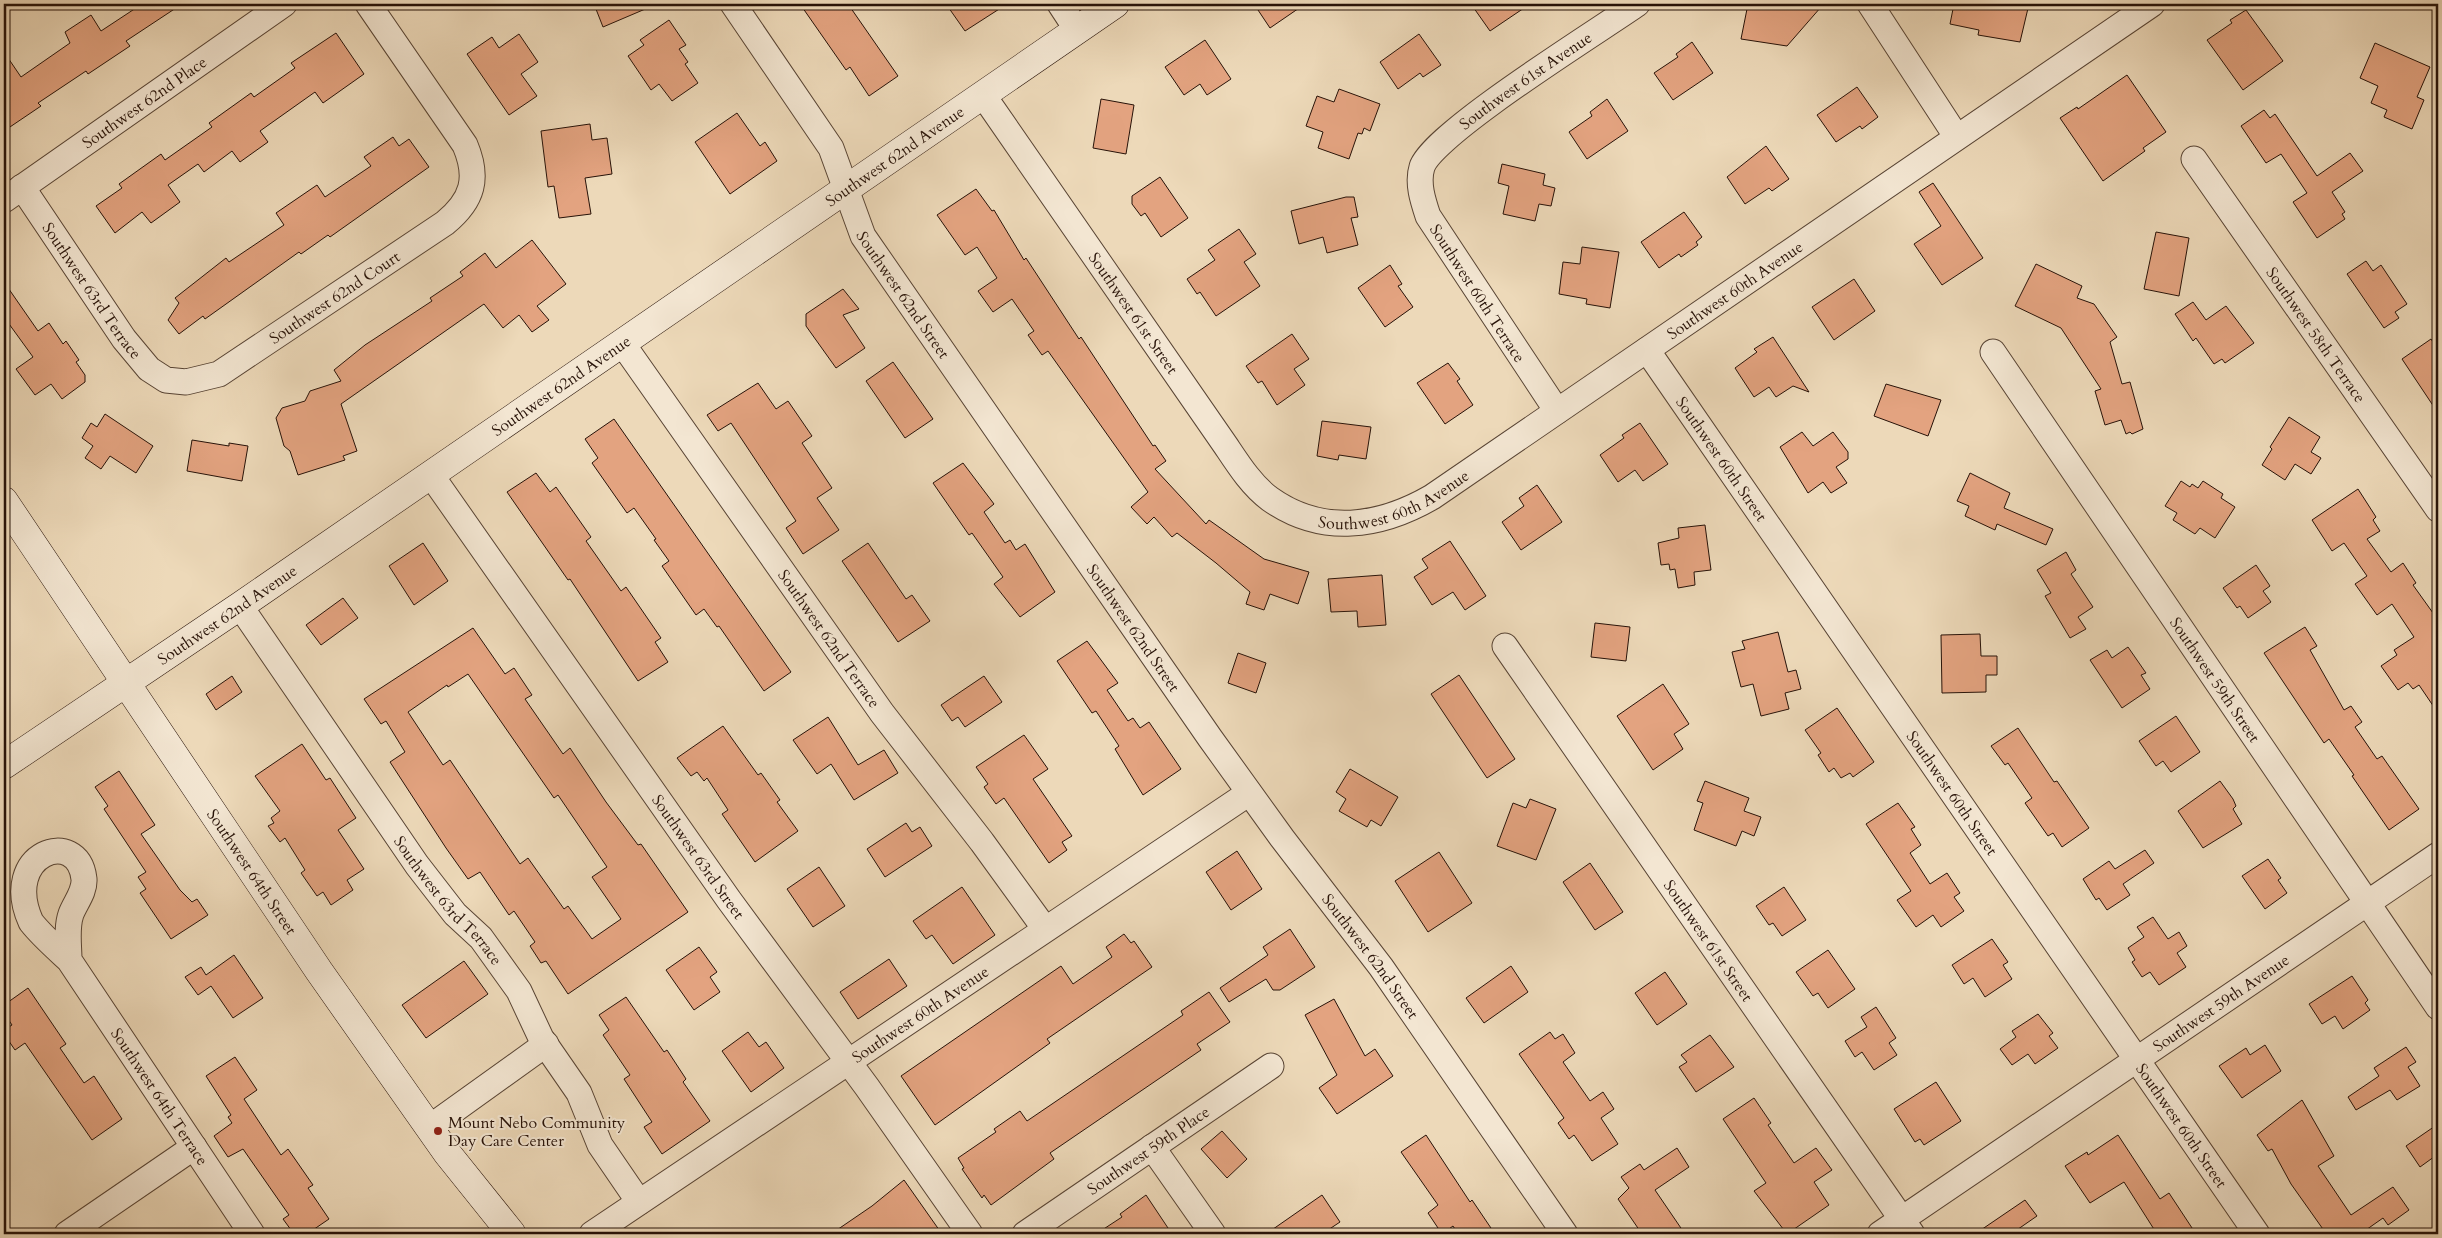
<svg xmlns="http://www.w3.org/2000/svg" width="2442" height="1238" font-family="Cardo,serif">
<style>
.building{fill:#e3a380;stroke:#271208;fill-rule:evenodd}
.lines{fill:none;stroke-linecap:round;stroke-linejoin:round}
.street-casing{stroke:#584434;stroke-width:27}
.secondary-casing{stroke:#271208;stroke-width:29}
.street{stroke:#f3e6d2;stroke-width:25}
.secondary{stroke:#f3e6d2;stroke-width:28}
.poi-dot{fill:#8f2418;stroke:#f3e6d2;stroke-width:2}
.labels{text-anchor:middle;stroke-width:4;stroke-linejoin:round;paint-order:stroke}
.street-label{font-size:16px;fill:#271208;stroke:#f3e6d2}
.poi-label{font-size:16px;fill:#271208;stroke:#f3e6d2;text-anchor:start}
</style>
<rect width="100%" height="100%" fill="#edd9b9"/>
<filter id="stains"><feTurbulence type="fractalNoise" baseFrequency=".004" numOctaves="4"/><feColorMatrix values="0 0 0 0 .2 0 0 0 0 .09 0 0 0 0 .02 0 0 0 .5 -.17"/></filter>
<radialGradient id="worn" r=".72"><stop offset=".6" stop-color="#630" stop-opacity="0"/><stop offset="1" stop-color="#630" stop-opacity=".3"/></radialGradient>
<!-- building -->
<path class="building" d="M142 4H182L126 41 130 46 88 74 86 71 38 103 41 106 4 131V52L21 77 70 43 65 32 91 15 101 31Z
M594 4H657L603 27Z
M800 4H848L898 76 869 96 850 67 846 70Z
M946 4H1007L965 31Z
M1254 4H1305L1270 28Z
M1471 4H1530L1490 31Z
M1748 4H1799L1821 7 1787 46 1741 39Z
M1954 4H2029L2020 42 1978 35 1979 30 1950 24Z
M2246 10 2283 61 2243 90 2207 40 2232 23 2230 20Z
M669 20 686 45 679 49 688 62 685 64 698 83 672 101 659 84 651 90 628 56 644 45 640 40Z
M336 33 364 74 323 103 315 92 260 131 268 142 240 162 232 151 204 172 198 164 168 185 180 202 151 223 142 212 115 233 96 206 122 188 119 184 161 154 165 160 212 127 209 123 251 93 254 97 295 68 291 63Z
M519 34 538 62 521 74 537 96 509 115 467 54 492 37 499 48Z
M1419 34 1441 65 1423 77 1420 73 1398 89 1380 62Z
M1205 40 1231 79 1207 95 1200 84 1184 95 1165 67Z
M1692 42 1713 73 1673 100 1654 73 1678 57 1676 54Z
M2375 43 2430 67 2417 97 2424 100 2412 129 2384 117 2387 110 2371 103 2378 86 2360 78Z
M2127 75 2166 132 2143 148 2145 151 2103 181 2060 118 2077 107 2078 109Z
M1857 87 1878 117 1862 129 1860 126 1836 142 1817 115Z
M1339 89 1380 104 1370 131 1364 128 1362 134 1358 133 1349 159 1318 148 1323 132 1306 126 1317 96 1334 102Z
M1101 99 1134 105 1126 154 1093 148Z
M1607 99 1628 131 1587 159 1569 132 1592 116 1590 112Z
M2264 110 2270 118 2275 114 2317 176 2350 153 2363 171 2332 192 2345 212 2342 214 2345 219 2317 238 2293 202 2307 193 2281 154 2266 163 2241 126Z
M737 113 760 146 765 142 777 161 730 194 695 142Z
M590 124 592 140 607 138 612 174 585 178 591 214 559 218 554 186 548 187 541 131Z
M393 137 399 146 409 139 429 167 330 237 328 235 301 254 299 252 205 319 203 316 179 334 168 320 179 303 175 298 226 258 229 262 284 225 276 213 317 185 325 197 371 166 364 157Z
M1766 146 1789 179 1772 191 1769 188 1745 204 1727 177Z
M1502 164 1545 174 1543 185 1555 188 1551 206 1539 204 1535 221 1503 214 1509 186 1498 183Z
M1160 177 1188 218 1161 237 1145 213 1141 216 1132 204V196Z
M1933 183 1983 258 1942 285 1914 244 1941 226 1919 192Z
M976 189 992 211 994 210 1024 260 1026 258 1079 339 1081 337 1153 446 1155 445 1166 461 1155 469 1206 524 1209 520 1264 559 1309 572 1298 604 1270 594 1264 610 1246 604 1250 592 1216 563 1177 533 1172 537 1154 517 1147 524 1131 507 1148 492 1048 351 1042 355 1028 335 1034 331 1012 299 993 312 978 291 997 278 977 247 965 255 937 215Z
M1346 197H1354L1358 217 1351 218 1358 245 1327 253 1323 237 1299 244 1291 211Z
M1684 212 1702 237 1696 242 1698 245 1681 257 1679 254 1659 268 1641 242Z
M1239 229 1256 254 1244 262 1260 286 1216 316 1200 292 1197 294 1187 279 1215 260 1208 250Z
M2156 232 2189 238 2179 296 2144 289Z
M532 240 566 284 537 306 549 320 532 332 519 315 503 328 484 304 341 404 357 451 343 456 345 460 298 475 290 451 284 446 276 418 282 408 305 401 310 391 341 381 334 370 365 345 432 301 430 298 463 276 460 272 485 253 496 268Z
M1582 247 1619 252 1610 308 1586 304 1587 299 1559 294 1563 262 1580 264Z
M2366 261 2373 271 2381 265 2407 304 2395 312 2399 318 2384 328 2347 274Z
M2036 264 2082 286 2077 298 2094 304 2117 337 2110 342 2122 384 2130 382 2143 429 2132 434 2130 432 2126 434 2121 420 2105 425 2095 391 2101 389 2061 328 2015 306Z
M1390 265 1402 284 1398 286 1413 307 1385 327 1358 288Z
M1854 279 1875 311 1834 340 1812 307Z
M4 282 38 331 49 323 63 344 66 341 79 360 76 362 85 375V382L62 399 51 384 35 395 16 369 33 357 4 317Z
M843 289 859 309 843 315 865 348 836 368 806 326V314Z
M2193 302 2206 320 2226 306 2254 343 2225 363 2222 359 2214 364 2196 338 2193 341 2175 314Z
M1292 334 1309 359 1294 369 1305 385 1277 405 1262 381 1258 383 1246 366Z
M1773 337 1809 392 1793 386 1776 397 1769 387 1754 397 1735 368 1757 352 1754 349Z
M2431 339 2438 350V413L2402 359Z
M893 362 933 419 905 438 866 381Z
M1448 363 1460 379 1457 381 1473 405 1445 424 1417 383Z
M758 383 776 409 788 401 812 436 802 443 832 488 817 498 839 530 803 554 786 528 796 521 731 423 718 431 707 415Z
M1886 384 1941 400 1928 436 1874 416Z
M105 414 153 446 136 473 110 456 101 469 85 458 93 446 82 438 91 423 97 427Z
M2289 417 2320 437 2311 452 2321 458 2311 474 2295 464 2285 480 2262 465 2272 449 2270 447Z
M614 419 791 672 764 691 719 626 717 627 704 609 696 615 662 566 669 561 654 540 656 539 634 508 627 513 592 463 598 458 585 439Z
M1322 421 1371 427 1366 459 1339 455 1338 460 1317 456Z
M1640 423 1668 464 1643 481 1635 470 1618 482 1600 455 1624 438 1622 435Z
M1802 432 1813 446 1833 432 1848 452V459L1836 467 1847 483 1831 493 1823 482 1808 493 1780 447Z
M192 440 229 446V443L248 446 242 481 187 471Z
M963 463 994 504 984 512 1005 543 1010 540 1016 550 1025 544 1055 592 1020 617 994 584 1003 577 972 533 969 535 933 483Z
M536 473 550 492 556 487 591 537 586 541 621 591 626 587 661 638 655 642 668 662 638 681 570 579 568 580 507 492Z
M1970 473 2010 493 2004 508 2053 529 2046 545 1997 524 1995 530 1965 516 1969 506 1957 501Z
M2181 481 2190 487 2192 484 2198 488 2203 481 2223 494 2221 498 2235 507 2215 538 2200 528 2195 534 2173 520 2177 513 2165 506Z
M1537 485 1562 522 1521 550 1502 522 1524 506 1519 498Z
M2358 489 2376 517 2373 520 2380 531 2367 539 2391 572 2403 563 2416 583 2413 585 2438 620V713L2419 685 2413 689 2408 683 2398 690 2381 666 2397 655 2394 650 2414 637 2392 604 2377 615 2355 584 2367 576 2344 543 2332 551 2312 520Z
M1705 525 1711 570 1694 572 1695 585 1678 588 1675 569 1670 570 1669 564 1661 565 1658 543 1679 538 1678 528Z
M1450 541 1486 596 1465 610 1453 592 1432 605 1414 577 1428 568 1422 559Z
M423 543 448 581 414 605 389 566Z
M868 543 906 599 912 595 930 621 898 642 842 561Z
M2066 552 2076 570 2071 574 2093 607 2078 617 2086 629 2070 638 2045 596 2051 593 2037 570Z
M2256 565 2270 586 2263 591 2271 602 2248 618 2240 606 2237 608 2223 588Z
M1382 575 1386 625 1358 627 1357 611 1331 612 1328 579Z
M343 598 358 618 321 645 306 625Z
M1595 623 1630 627 1626 661 1591 657Z
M2305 627 2317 646 2310 650 2344 710 2351 706 2362 722 2355 727 2377 759 2382 756 2419 809 2389 830 2352 776 2354 775 2329 739 2324 743 2264 653Z
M473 628 505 674 514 668 532 695 525 699 563 754 570 748 606 802 638 845 641 844 688 912 568 994 546 961 541 963 530 946 535 942 514 911 509 915 480 872 468 879 446 848 390 762 405 752 386 721 381 724 364 699ZM468 674 554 798 558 795 607 867 592 877 621 919 592 939 568 906 564 909 528 858 520 864 450 760 443 765 408 712 447 685 448 687Z
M1778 632 1788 672 1796 670 1801 689 1785 693 1789 709 1761 716 1753 684 1741 687 1732 652 1745 649 1742 641Z
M1980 634 1981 656H1997V675H1986V692L1942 693 1941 635Z
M1087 641 1118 683 1107 690 1128 721 1133 718 1140 728 1149 722 1181 769 1143 795 1115 749 1119 746 1096 711 1092 713 1057 661Z
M2128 647 2146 673 2141 675 2150 689 2122 708 2090 660 2107 650 2112 658Z
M1238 653 1266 663 1256 693 1228 683Z
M1459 675 1515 759 1487 778 1431 694Z
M232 676 242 692 216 710 206 694Z
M984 676 1002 702 965 727 958 717 952 721 941 705Z
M1663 684 1689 724 1674 734 1683 749 1653 770 1617 716Z
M1837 708 1874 762 1853 777 1850 773 1841 778 1834 768 1829 772 1818 755 1821 753 1805 730Z
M2176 716 2200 752 2171 772 2163 761 2156 766 2139 741Z
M828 717 858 765 884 750 898 773 854 800 831 764 817 774 793 740Z
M723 726 758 775 761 773 780 800 777 802 798 831 755 862 722 814 728 810 707 778 704 781 697 772 691 776 677 758Z
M2018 728 2054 782 2057 781 2089 828 2062 847 2053 833 2048 836 2025 803 2032 798 2008 763 2005 765 1991 746Z
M1024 735 1048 769 1033 779 1072 836 1062 842 1067 850 1049 863 1004 798 996 804 984 787 988 784 976 767Z
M302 744 326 780 330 778 356 818 338 830 364 869 347 880 353 890 331 905 323 892 317 896 301 873 305 870 285 838 280 842 268 826 274 823 271 818 280 811 255 776Z
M1350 769 1398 797 1381 826 1371 820 1367 827 1339 811 1346 799 1336 792Z
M119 771 155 825 141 834 180 890 192 902 197 899 208 915 171 939 140 893 146 889 138 877 146 872 104 809 108 806 95 787Z
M1705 781 1749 798 1744 811 1761 817 1754 836 1742 831 1736 846 1694 830 1703 803 1697 801Z
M2220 781 2233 799 2236 806 2233 809 2242 824 2203 848 2178 811Z
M1530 799 1556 809 1536 860 1497 846 1513 803 1526 808Z
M1898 803 1915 827 1911 829 1921 845 1910 853 1930 884 1947 873 1960 893 1954 897 1964 911 1941 927 1933 915 1916 927 1897 900 1911 891 1866 824Z
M906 823 912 832 920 827 932 846 885 877 867 849Z
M2145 850 2154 863 2123 884 2130 895 2107 910 2099 898 2096 900 2083 879 2109 861 2115 869Z
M1237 851 1262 889 1231 910 1206 872Z
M1439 852 1472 903 1428 932 1395 881Z
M2268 859 2281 878 2278 880 2287 893 2265 909 2242 876Z
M1590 863 1623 912 1595 930 1563 882Z
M819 867 845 906 813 927 787 889Z
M962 887 995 935 953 964 932 935 926 939 913 921Z
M1784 887 1806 920 1782 936 1773 923 1769 925 1756 906Z
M2153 917 2168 939 2179 932 2187 946 2177 953 2186 967 2159 985 2150 972 2142 977 2132 962 2135 960 2128 948 2144 937 2137 927Z
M1290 929 1315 967 1280 990H1273L1266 979 1229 1002 1220 988 1268 955 1263 947Z
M1124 934 1131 943 1134 941 1152 967 1047 1039 1050 1043 935 1125 901 1076 1061 966 1073 984 1112 957 1106 947Z
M1992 939 2008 962 2003 965 2012 979 1985 997 1973 978 1964 984 1952 965Z
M699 947 717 972 710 977 720 992 694 1010 666 970Z
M1828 950 1855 989 1828 1008 1818 993 1813 996 1796 972Z
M234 955 263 998 233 1018 211 986 198 995 185 977 201 967 206 975Z
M889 959 907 986 858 1019 840 992Z
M464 961 488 994 426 1038 402 1005Z
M1511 966 1528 992 1484 1023 1466 998Z
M1665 972 1687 1004 1657 1025 1635 993Z
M2352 976 2368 1000 2365 1003 2370 1010 2343 1029 2335 1016 2322 1024 2309 1004Z
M28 988 66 1044 60 1048 84 1083 94 1076 122 1119 92 1140 25 1043 15 1050 4 1034V1030L12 1025 4 1013V1005Z
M1209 992 1230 1022 1197 1044 1201 1050 1050 1153 1054 1159 991 1205 984 1195 982 1198 962 1169 964 1168 958 1158 996 1132 994 1129 1020 1111 1027 1121 1183 1015 1181 1011Z
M626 997 664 1052 667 1050 686 1079 683 1082 710 1121 662 1154 644 1127 652 1122 624 1079 630 1075 603 1035 609 1030 599 1015Z
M1334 999 1365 1056 1375 1049 1393 1076 1337 1114 1319 1088 1337 1075 1305 1015Z
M1876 1007 1896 1038 1889 1043 1897 1055 1874 1070 1862 1052 1855 1057 1845 1041 1867 1027 1861 1017Z
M2038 1014 2053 1033 2049 1036 2058 1048 2035 1064 2028 1054 2012 1065 2000 1049 2016 1037 2012 1031Z
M748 1032 759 1047 766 1042 784 1068 751 1092 722 1051Z
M1550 1032 1555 1039 1563 1034 1575 1053 1563 1062 1590 1101 1603 1092 1614 1109 1601 1118 1618 1144 1592 1161 1574 1135 1569 1139 1558 1123 1564 1118 1519 1054Z
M1710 1035 1734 1067 1696 1092 1679 1067 1687 1062 1681 1055Z
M2265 1045 2281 1071 2242 1098 2219 1066 2246 1048 2250 1055Z
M2406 1047 2416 1062 2408 1067 2420 1086 2397 1100 2390 1090 2356 1110 2348 1097 2379 1076 2374 1068Z
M235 1057 257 1090 244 1099 281 1155 288 1149 313 1185 308 1188 329 1219 307 1234H294L283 1219 289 1215 243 1149 228 1157 214 1136 232 1123 228 1117 231 1115 206 1076Z
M1936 1082 1961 1121 1924 1145 1920 1139 1915 1142 1894 1109Z
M1754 1098 1771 1123 1768 1125 1794 1163 1816 1148 1832 1170 1814 1182 1829 1205 1787 1234 1754 1191 1766 1183 1723 1119Z
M2302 1100 2334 1156 2318 1166 2351 1215 2393 1187 2409 1210 2388 1225 2383 1218 2363 1232 2365 1234H2322L2325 1232 2291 1184 2272 1149 2268 1151 2257 1135Z
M2438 1124V1154L2420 1167 2406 1146Z
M1222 1131 1247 1159 1227 1178 1201 1149Z
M1426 1135 1470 1202 1472 1200 1495 1234H1458L1453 1226 1442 1234 1428 1213 1438 1205 1401 1152Z
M2118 1135 2160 1199 2169 1193 2196 1234H2157L2124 1182 2090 1203 2065 1166 2087 1152 2088 1155Z
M1677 1148 1689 1167 1655 1190 1685 1234H1642L1618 1199 1629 1188 1621 1177 1640 1164 1644 1170Z
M904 1180 942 1234H831L872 1206Z
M1146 1195 1172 1234H1096L1122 1217 1120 1214Z
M1322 1195 1340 1222 1322 1234H1266Z
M2025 1200 2037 1216 2011 1234H1975Z"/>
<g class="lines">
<defs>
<g id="street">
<path id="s1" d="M733 4 831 148 863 236 1210 738 1282 838 1381 967 1565 1234"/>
<path d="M1060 4 1077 30"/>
<path d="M1870 4 1956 136"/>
<path id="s2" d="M983 95 1226 446C1238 464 1252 486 1270 499 1322 536 1380 527 1432 497L2152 4"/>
<path id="s3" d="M2194 159 2438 509"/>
<path id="s4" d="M22 187 124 339 149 369 166 380 186 382 219 374 445 223C473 200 479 178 465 145L368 4"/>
<path id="s5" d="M4 200 284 4"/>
<path id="s6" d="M622 343 882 713 982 842 1045 929"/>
<path id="s7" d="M1647 350 2257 1234"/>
<path id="s8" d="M1993 352 2438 1007"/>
<path id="s9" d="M1557 411 1428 216C1423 201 1417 183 1422 167 1432 134 1600 30 1637 4"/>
<path id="s10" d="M431 475 729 900 867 1087 970 1234"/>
<path id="s11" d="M240 606 417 865 455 914 481 938 519 991 541 1038 579 1093 600 1145 639 1202"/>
<path id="s12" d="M1505 646 1912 1234"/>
<path id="s13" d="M69 960C69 946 66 928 71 914 75 903 85 892 84 879 78 826 0 853 31 922 42 936 56 948 69 960L252 1234"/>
<path d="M429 1128 546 1044"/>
<path d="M1152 1147 1213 1234"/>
<path d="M67 1234 194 1147"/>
<path id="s14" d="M592 1234 1249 793"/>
<path id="s15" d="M1025 1234 1271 1066"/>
<path id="s16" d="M1880 1234 2438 855"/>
</g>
<g id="secondary">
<path id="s17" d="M4 501 319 971 447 1153 512 1234"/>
<path id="s18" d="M4 765 240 606 1115 4"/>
</g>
</defs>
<!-- street casing -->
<use href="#street" class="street-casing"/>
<!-- secondary casing -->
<use href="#secondary" class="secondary-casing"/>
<!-- street -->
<use href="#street" class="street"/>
<!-- secondary -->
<use href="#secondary" class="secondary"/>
</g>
<!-- markers -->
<circle class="poi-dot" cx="438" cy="1131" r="5"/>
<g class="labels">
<!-- street labels -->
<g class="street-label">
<text dy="6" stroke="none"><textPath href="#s9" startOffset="420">Southwest 61st Avenue</textPath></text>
<text dy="6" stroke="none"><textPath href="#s5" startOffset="171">Southwest 62nd Place</textPath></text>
<text dy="6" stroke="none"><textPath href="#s18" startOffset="1079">Southwest 62nd Avenue</textPath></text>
<text dy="6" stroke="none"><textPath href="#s4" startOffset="125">Southwest 63rd Terrace</textPath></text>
<text dy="6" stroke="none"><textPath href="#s2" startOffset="1035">Southwest 60th Avenue</textPath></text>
<text transform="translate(1478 293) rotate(57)" y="6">Southwest 60th Terrace</text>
<text dy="6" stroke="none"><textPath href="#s1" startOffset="339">Southwest 62nd Street</textPath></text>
<text dy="6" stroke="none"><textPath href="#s4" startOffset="435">Southwest 62nd Court</textPath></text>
<text dy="6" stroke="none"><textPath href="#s2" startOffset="265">Southwest 61st Street</textPath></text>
<text dy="6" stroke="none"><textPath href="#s3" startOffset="214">Southwest 58th Terrace</textPath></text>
<text dy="6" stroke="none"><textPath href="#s18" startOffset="674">Southwest 62nd Avenue</textPath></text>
<text dy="6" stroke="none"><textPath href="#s7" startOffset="132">Southwest 60th Street</textPath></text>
<text dy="6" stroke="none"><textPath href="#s2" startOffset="630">Southwest 60th Avenue</textPath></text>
<text dy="6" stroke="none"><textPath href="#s18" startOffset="269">Southwest 62nd Avenue</textPath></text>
<text dy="6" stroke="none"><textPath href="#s1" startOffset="744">Southwest 62nd Street</textPath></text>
<text dy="6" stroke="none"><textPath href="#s6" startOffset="361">Southwest 62nd Terrace</textPath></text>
<text dy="6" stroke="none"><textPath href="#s8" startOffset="396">Southwest 59th Street</textPath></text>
<text dy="6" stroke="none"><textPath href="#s7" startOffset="538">Southwest 60th Street</textPath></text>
<text dy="6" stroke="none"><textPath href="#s10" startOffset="466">Southwest 63rd Street</textPath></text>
<text dy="6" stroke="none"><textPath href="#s17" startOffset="446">Southwest 64th Street</textPath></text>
<text dy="6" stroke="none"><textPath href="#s11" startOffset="361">Southwest 63rd Terrace</textPath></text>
<text dy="6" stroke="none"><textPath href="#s12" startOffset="358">Southwest 61st Street</textPath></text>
<text dy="6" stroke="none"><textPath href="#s1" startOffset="1149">Southwest 62nd Street</textPath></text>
<text dy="6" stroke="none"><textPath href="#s16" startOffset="412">Southwest 59th Avenue</textPath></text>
<text dy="6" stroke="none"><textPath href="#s14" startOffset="395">Southwest 60th Avenue</textPath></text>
<text dy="6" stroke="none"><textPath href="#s13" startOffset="434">Southwest 64th Terrace</textPath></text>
<text dy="6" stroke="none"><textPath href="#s7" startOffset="942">Southwest 60th Street</textPath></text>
<text dy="6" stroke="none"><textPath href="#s15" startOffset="149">Southwest 59th Place</textPath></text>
</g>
<!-- poi labels -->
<g class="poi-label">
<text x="448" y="1128">Mount Nebo Community<tspan x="448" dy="18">Day Care Center</tspan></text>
</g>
</g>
<!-- margin -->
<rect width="2442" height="1238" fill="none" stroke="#edd9b9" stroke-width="20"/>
<rect x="5" y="5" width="2432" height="1228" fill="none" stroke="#271208" stroke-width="2.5"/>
<rect x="10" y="10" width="2422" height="1218" fill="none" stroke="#271208"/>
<rect width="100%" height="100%" filter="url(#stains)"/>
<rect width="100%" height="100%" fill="url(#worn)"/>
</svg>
